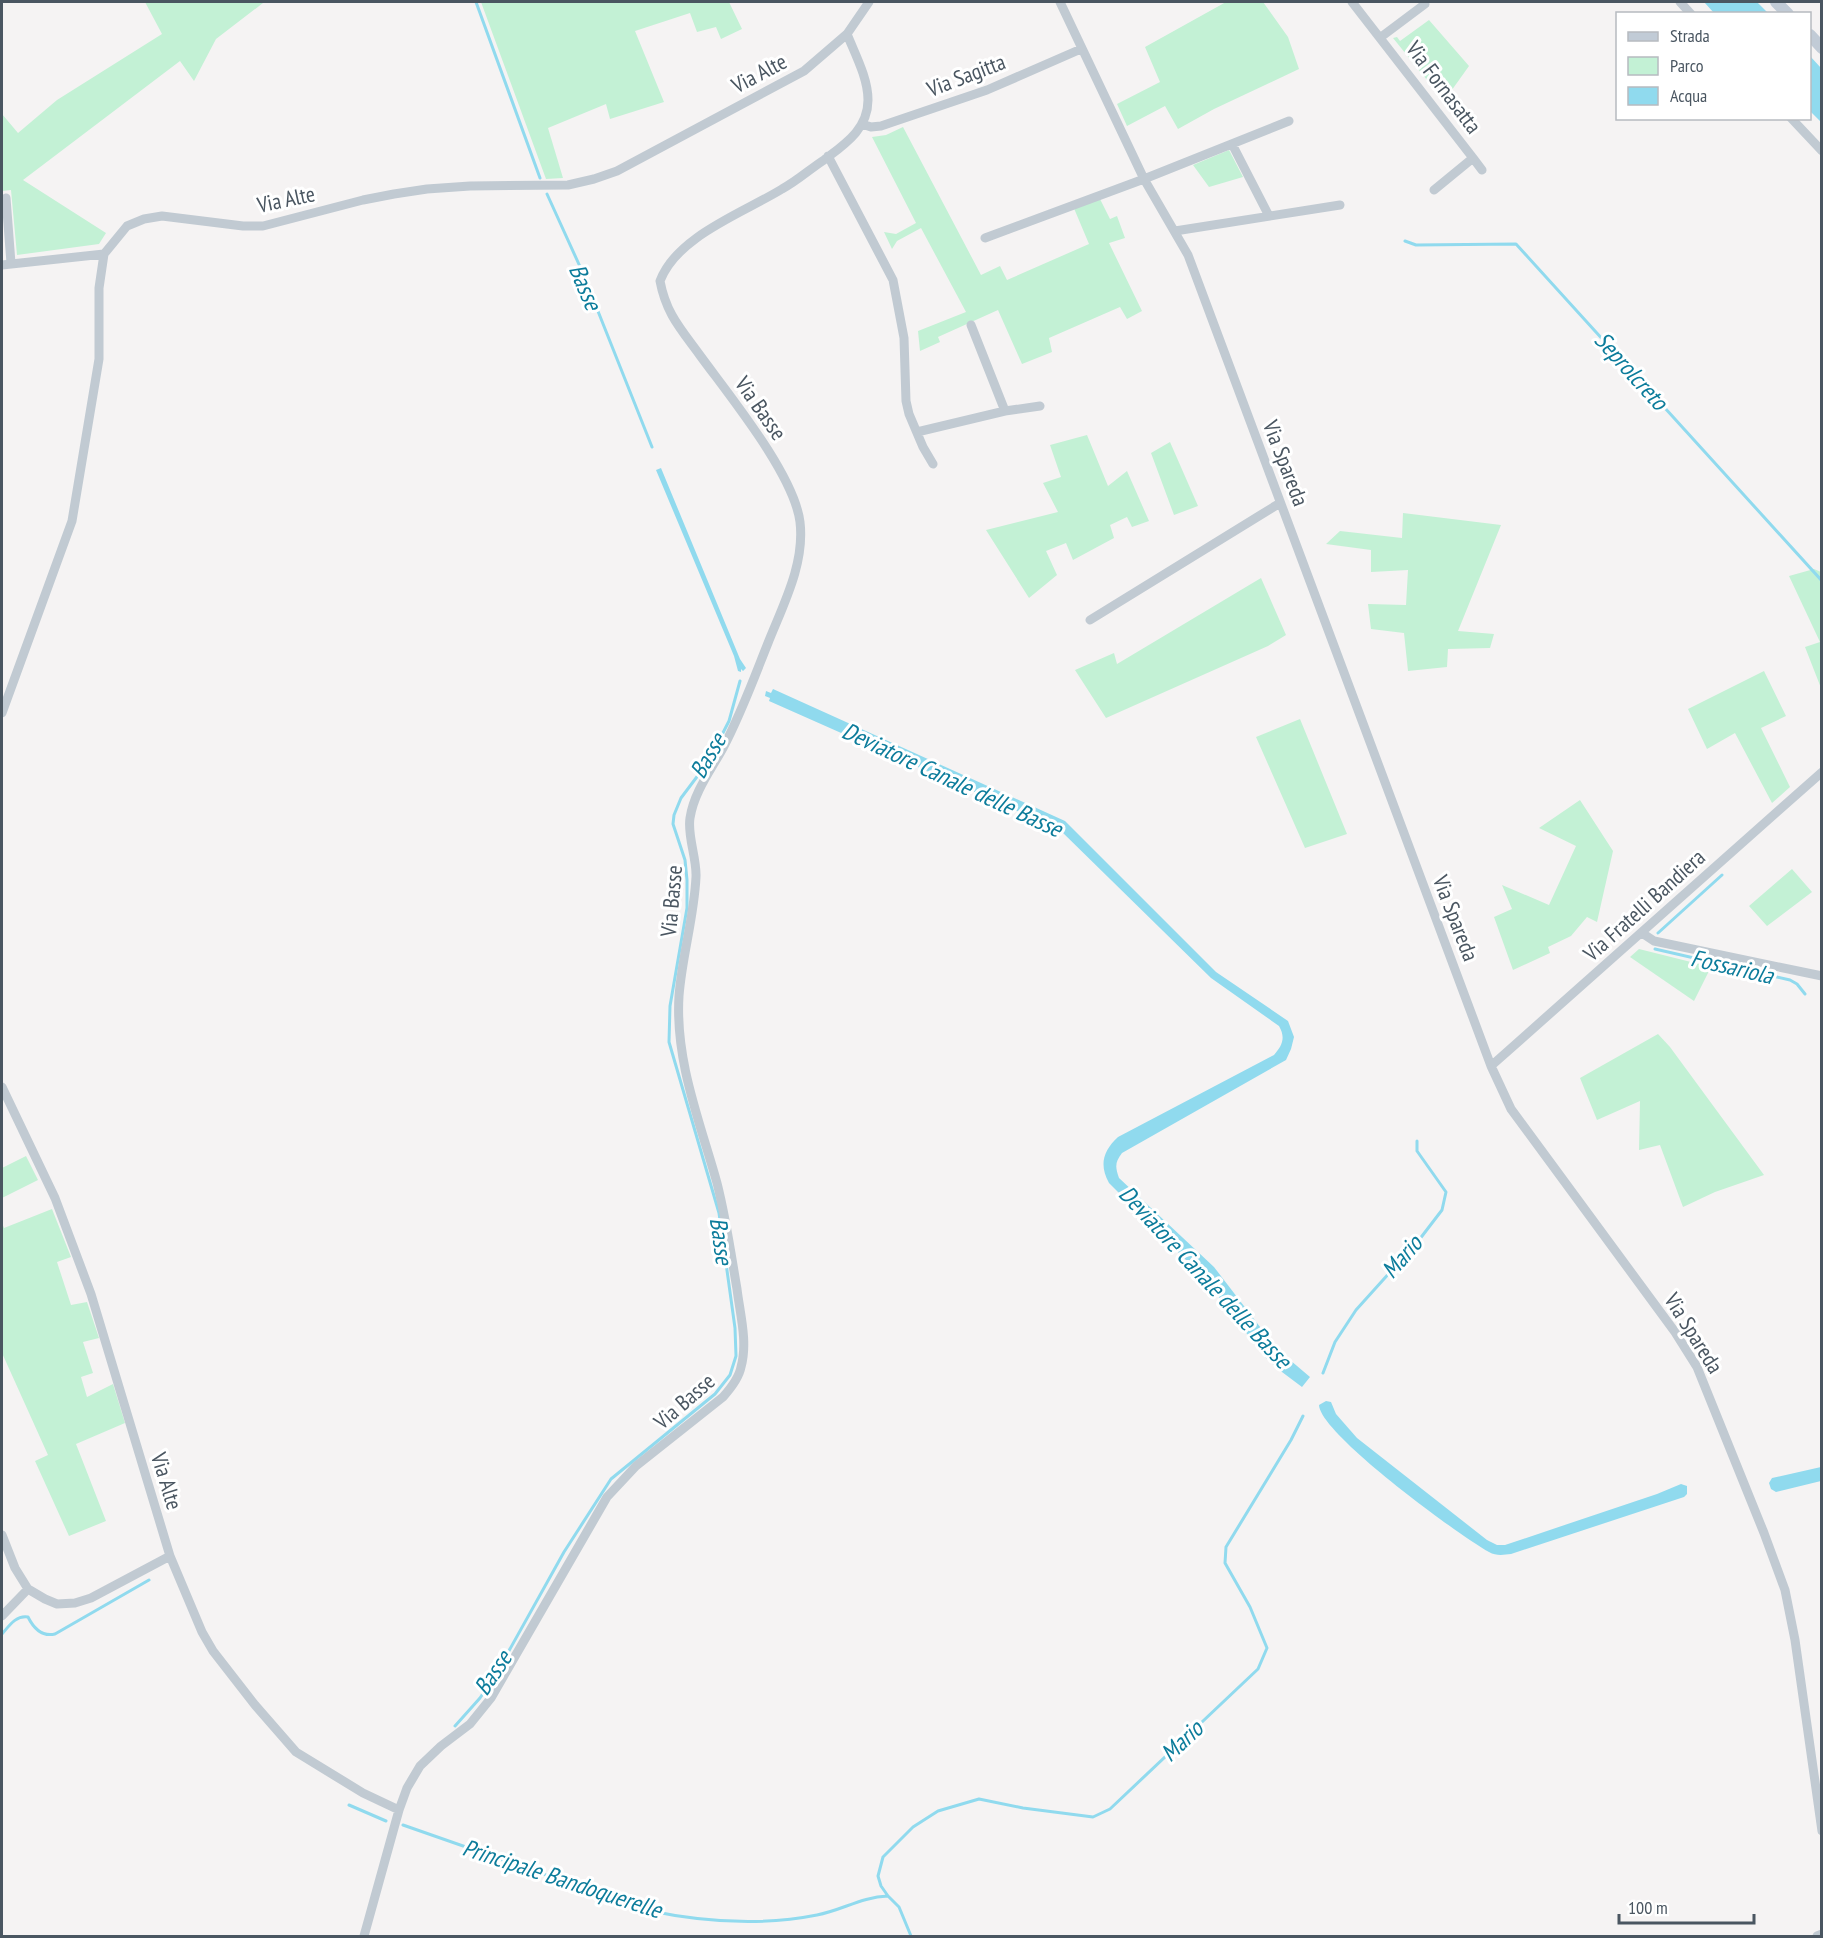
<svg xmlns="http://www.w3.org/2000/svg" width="1823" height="1938" font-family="'PT Sans Narrow',sans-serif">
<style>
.green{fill:#c3f1d5}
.water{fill:#90daee}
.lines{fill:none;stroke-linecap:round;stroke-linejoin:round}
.stream{stroke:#90daee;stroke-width:3}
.minor{stroke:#c1cad2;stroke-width:9}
.secondary{stroke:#c1cbd6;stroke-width:12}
.labels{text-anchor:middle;stroke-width:6;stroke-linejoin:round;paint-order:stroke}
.street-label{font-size:22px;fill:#4a5661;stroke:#fff}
.water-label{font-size:24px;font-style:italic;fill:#0c7c9b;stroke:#fff}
</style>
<rect width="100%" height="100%" fill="#f5f3f3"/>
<!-- green -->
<path class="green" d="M145 2 263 3 216 39 194 81 180 61 23 180 106 233 99 244 17 255 11 190 2 191V146L3 145 2 142V114L18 133 57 100 162 34Z
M481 2H729L742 29 721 39 716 27 697 32 690 13 635 31 664 102 610 119 606 104 548 128 563 178 546 179Z
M1226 2H1263L1288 37 1299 69 1214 109 1178 129 1165 106 1127 126 1117 104 1160 82 1145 47Z
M1429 20 1469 66 1444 101 1393 38 1397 37 1400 41Z
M903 127 981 275 1000 266 1007 280 1089 244 1073 206 1100 199 1110 219 1117 216 1125 238 1109 243 1142 311 1127 319 1120 307 1049 338 1052 352 1022 364 998 310 938 337 940 342 920 351 918 331 966 312 921 228 897 241 892 249 884 232 896 234 916 223 872 137 886 135Z
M1229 150 1243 177 1209 187 1193 165Z
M1087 435 1108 486 1127 471 1149 521 1132 527 1127 517 1110 525 1114 538 1073 560 1066 543 1046 551 1057 575 1029 598 986 530 1058 512 1043 483 1061 477 1050 445Z
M1170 442 1198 506 1174 515 1151 453Z
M1403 513 1501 525 1458 631 1494 634 1490 648 1448 649 1447 667 1408 671 1404 633 1371 629 1368 604 1406 605 1408 570 1371 572V550L1326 544 1340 531 1402 538Z
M1814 569 1821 572V688L1805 647 1820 642 1789 576Z
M1261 578 1286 635 1268 646 1106 718 1075 670 1114 653 1117 664Z
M1764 671 1786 716 1761 728 1790 787 1772 803 1735 733 1707 749 1688 709Z
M1300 719 1347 834 1305 848 1256 737Z
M1580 800 1613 851 1597 922 1587 917 1571 936 1548 947 1550 953 1513 970 1494 917 1512 909 1502 885 1549 905 1576 846 1539 828Z
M1792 869 1812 892 1767 926 1749 906Z
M1639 949 1711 967 1694 1001 1630 957Z
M1658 1034 1670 1047 1764 1175 1715 1192 1683 1207 1660 1145 1639 1150 1640 1101 1597 1120 1580 1078Z
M26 1156 38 1180 2 1198V1168Z
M52 1209 71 1257 57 1262 71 1305 87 1302 99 1338 83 1342 93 1373 81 1377 87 1397 113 1384 125 1423 76 1444 106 1521 69 1536 35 1461 48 1455 2 1353V1223L4 1228Z"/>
<!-- water -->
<path class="water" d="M1704 2H1757L1768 13H1714Z
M1810 56 1821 68V122L1810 111Z
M661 468 740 659 746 668 743 671 741 669V672L738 671 734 656 656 470Z
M773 689 1065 821 1216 972 1288 1021 1294 1037 1291 1049 1286 1060 1122 1153C1115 1162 1115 1167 1119 1178L1214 1267 1277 1349 1310 1377 1302 1387 1278 1369 1264 1356 1205 1279 1109 1183C1099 1165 1103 1151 1118 1137L1274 1055C1282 1046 1286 1038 1279 1026L1211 978 1060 830 769 701 770 698 765 696 766 691 771 693Z
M1326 1401 1331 1402 1336 1414 1357 1438 1487 1540 1497 1545H1505L1657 1494 1681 1484 1687 1486V1494L1684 1497 1511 1554C1503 1555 1496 1556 1489 1552 1460 1536 1320 1434 1319 1405Z
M1821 1467V1481L1776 1492 1771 1489 1769 1483 1772 1478Z"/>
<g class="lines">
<!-- stream -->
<path class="stream" d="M476 2 540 178
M547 194 582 271 652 447
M1405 241 1416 245 1516 244 1822 581
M1658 933 1722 875
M1655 949 1790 980 1797 984 1805 994
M1323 1373 1335 1342 1356 1310 1419 1240 1442 1210 1446 1192 1417 1151V1141
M2 1634C9 1626 16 1615 28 1617 34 1629 42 1637 55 1634L149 1580
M455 1726 480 1698 496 1674 564 1552 611 1479 715 1394 730 1375 736 1356 735 1328 719 1213 669 1042 670 1006 687 908V880L685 860 673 824 674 815 681 798 708 762 729 721 740 681
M349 1805 386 1821
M403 1825 646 1910C702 1922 762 1926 817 1915 843 1910 861 1897 888 1896L899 1907 911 1936
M888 1896 881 1886 878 1876 883 1857 913 1827 938 1811 979 1799 1023 1808 1093 1817 1110 1809 1258 1669 1267 1648 1250 1607 1225 1563 1226 1547 1291 1440 1303 1416"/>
<!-- minor -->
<path class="minor" d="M1060 2 1144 179 1188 255 1491 1066 1511 1109 1675 1332 1697 1367 1764 1533 1785 1590 1795 1640 1822 1831
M1352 2 1473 158 1434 190
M1680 2 1691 14
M1381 37 1425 4
M1791 118 1822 151
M862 124 871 127 881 126 987 90 1081 49
M1232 144 1269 216
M828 156 893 280 904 338 906 401 909 414 923 447 933 464
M1473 158 1482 170
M6 198 11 263
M1175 231 1340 205
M985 238 1144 179 1289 121
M2 265 104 254
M971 325 1005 411
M917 432 1005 411 1040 406
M1090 620 1280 503
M2 713 72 521 99 359V288L104 254 127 226 144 219 162 216 243 226H263L363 200 394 194 427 189 470 186 568 185 594 179 617 171 804 71 847 34 869 2
M1642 933 1654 941 1822 976
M1491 1066 1822 772
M2 1087 55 1198 91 1294 170 1556 202 1632 213 1651 255 1705 296 1752 363 1793 399 1810
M2 1535 15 1568 28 1589 45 1599 57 1604 75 1603 91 1598 170 1556
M2 1616 28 1589
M364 1936 399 1810 407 1788 420 1766 441 1746 470 1724 491 1698 607 1497 636 1466 723 1397C731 1388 739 1378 741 1367 748 1342 740 1314 737 1289 731 1254 726 1218 717 1183 700 1122 675 1061 679 996 682 956 694 918 696 877 697 859 687 835 690 818 694 792 711 770 723 748 741 714 754 678 768 643 783 605 805 564 800 522 794 474 728 394 699 354 680 328 666 313 660 281 677 236 743 213 782 189 797 181 810 169 824 160 845 144 868 129 868 100 868 78 855 54 847 34
M1817 1936 1822 1934"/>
<!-- secondary -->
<path class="secondary" d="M1776 2 1788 14
M1810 35 1822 48"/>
</g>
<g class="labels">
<!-- street labels -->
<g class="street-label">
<text transform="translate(759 73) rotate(-28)" y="8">Via Alte</text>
<text transform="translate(966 75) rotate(-21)" y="8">Via Sagitta</text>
<text transform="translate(1444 87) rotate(53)" y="8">Via Fornasatta</text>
<text transform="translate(286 199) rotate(-12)" y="8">Via Alte</text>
<text transform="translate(761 408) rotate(55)" y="8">Via Basse</text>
<text transform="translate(1286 463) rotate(69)" y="8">Via Spareda</text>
<text transform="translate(671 901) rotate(-85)" y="8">Via Basse</text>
<text transform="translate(1644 905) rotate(-42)" y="8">Via Fratelli Bandiera</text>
<text transform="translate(1456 918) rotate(69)" y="8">Via Spareda</text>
<text transform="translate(1694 1333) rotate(58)" y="8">Via Spareda</text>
<text transform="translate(684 1401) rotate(-41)" y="8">Via Basse</text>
<text transform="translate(167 1481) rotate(73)" y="8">Via Alte</text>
</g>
<!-- water labels -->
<g class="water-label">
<text transform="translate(585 287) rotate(67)" y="8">Basse</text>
<text transform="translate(1631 371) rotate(48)" y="8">Seprolcreto</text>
<text transform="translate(708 756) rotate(-60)" y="8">Basse</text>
<text transform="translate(952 780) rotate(25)" y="8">Deviatore Canale delle Basse</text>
<text transform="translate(1732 967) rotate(13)" y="8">Fossariola</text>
<text transform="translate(721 1241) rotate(82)" y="8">Basse</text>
<text transform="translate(1402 1257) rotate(-49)" y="8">Mario</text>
<text transform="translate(1205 1277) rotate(47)" y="8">Deviatore Canale delle Basse</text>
<text transform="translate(493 1673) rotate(-56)" y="8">Basse</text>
<text transform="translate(1182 1741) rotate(-43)" y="8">Mario</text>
<text transform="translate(562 1879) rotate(18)" y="8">Principale Bandoquerelle</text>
</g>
</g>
<!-- border -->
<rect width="1823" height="1938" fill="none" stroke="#4a5661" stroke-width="6"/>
<!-- legend -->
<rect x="1616" y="12" width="195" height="108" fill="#ffffff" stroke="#b7bbc0" stroke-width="1.5"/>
<rect x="1628" y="32" width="30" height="9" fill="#c1cbd6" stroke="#b7bbc0" stroke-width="1.5"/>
<text x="1670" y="42" font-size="18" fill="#4a5661">Strada</text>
<rect x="1628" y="57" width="30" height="18" fill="#c3f1d5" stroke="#b7bbc0" stroke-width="1.5"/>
<text x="1670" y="72" font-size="18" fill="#4a5661">Parco</text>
<rect x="1628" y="87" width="30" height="18" fill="#90daee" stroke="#b7bbc0" stroke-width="1.5"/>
<text x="1670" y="102" font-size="18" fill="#4a5661">Acqua</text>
<!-- scale -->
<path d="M1619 1914v9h135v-9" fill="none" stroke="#4a5661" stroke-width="3"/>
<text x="1628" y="1914" font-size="18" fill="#4a5661" stroke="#ffffff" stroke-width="4.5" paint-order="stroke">100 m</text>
</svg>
